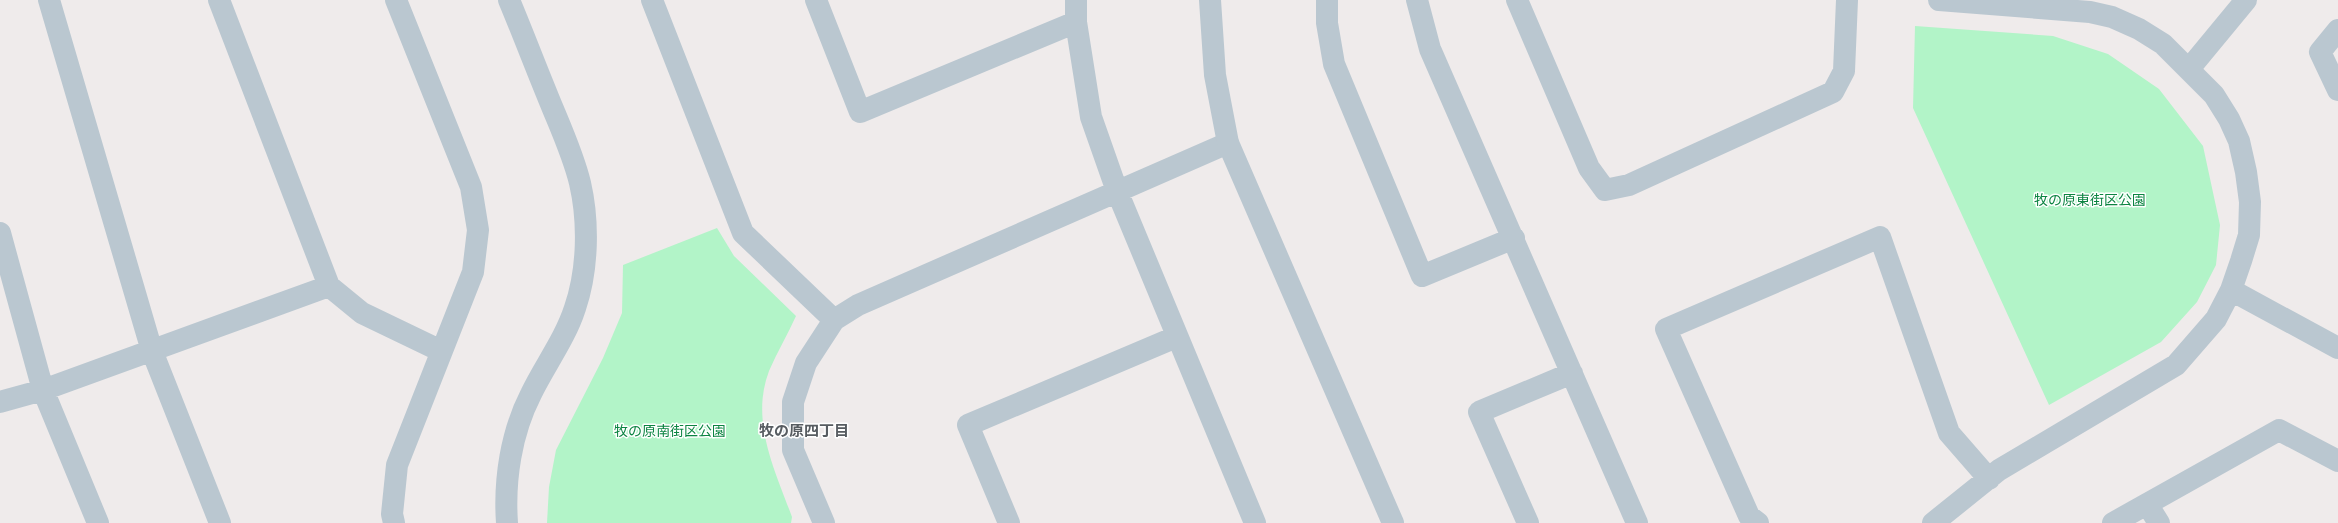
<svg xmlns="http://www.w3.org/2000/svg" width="2338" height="523" font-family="Quicksand,'Noto Sans JP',sans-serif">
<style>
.green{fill:#b2f4c8}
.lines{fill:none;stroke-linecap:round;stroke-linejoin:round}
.minor{stroke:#bac7d0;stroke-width:22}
.tertiary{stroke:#bac7d0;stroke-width:22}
.labels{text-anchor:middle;stroke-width:3;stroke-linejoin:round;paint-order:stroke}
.park-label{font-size:14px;fill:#0b8441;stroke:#fff}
.neighbourhood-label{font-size:15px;font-weight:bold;fill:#575c61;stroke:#fff}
</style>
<rect width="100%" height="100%" fill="#efebeb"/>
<!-- green -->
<path class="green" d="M1915 26 2053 36 2108 54 2159 89 2203 146 2220 225 2216 265 2197 302 2161 342 2049 405 1913 108Z
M717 228 734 256 796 316C788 334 777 352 769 371 750 421 775 470 792 517L791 523H547L549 487 556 450 603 358 622 313 623 265Z"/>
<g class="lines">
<!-- minor -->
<path class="minor" d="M49 0 152 351 220 523
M219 0 329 286 362 313 441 351
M652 0 743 233 834 320
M816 0 860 112 1076 22
M1076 0V22L1091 117 1117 191 1255 523
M1327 0V23L1334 64 1422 276 1514 238
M1417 0 1430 49 1637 523
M1517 0 1589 168 1605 190 1629 185 1833 92 1844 71 1847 0
M2338 30 2320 52 2338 90
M2189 69 2246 0
M0 233 43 390 98 523
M2231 290 2338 348
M0 402 43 390 329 286
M2147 504 2159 523
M394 523 392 514 397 465 473 272 478 230 471 187 396 0
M507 523C504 480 511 433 531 394 545 365 565 339 575 308 588 270 589 222 580 183 574 158 563 133 553 109 538 73 524 36 509 0
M824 523 793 450V402L806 363 834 320 858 305 1228 143
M1009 523 968 425 1176 337
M1528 523 1479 412 1572 373
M1758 523 1749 516 1666 329 1880 237 1949 433 1989 479
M1933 523 1999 470 2176 365 2216 319 2231 290 2241 261 2249 235 2250 202 2246 172 2239 141 2229 119 2214 95 2163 44 2139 29 2112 17 2090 12 1939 0
M2113 523 2279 430 2338 461"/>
<!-- tertiary -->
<path class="tertiary" d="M1210 0 1215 75 1228 143 1393 523"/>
</g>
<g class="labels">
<!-- park labels -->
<g class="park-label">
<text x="2090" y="205">牧の原東街区公園</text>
<text x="670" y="436">牧の原南街区公園</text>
</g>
<!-- neighbourhood labels -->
<g class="neighbourhood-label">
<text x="804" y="436">牧の原四丁目</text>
</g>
</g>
</svg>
